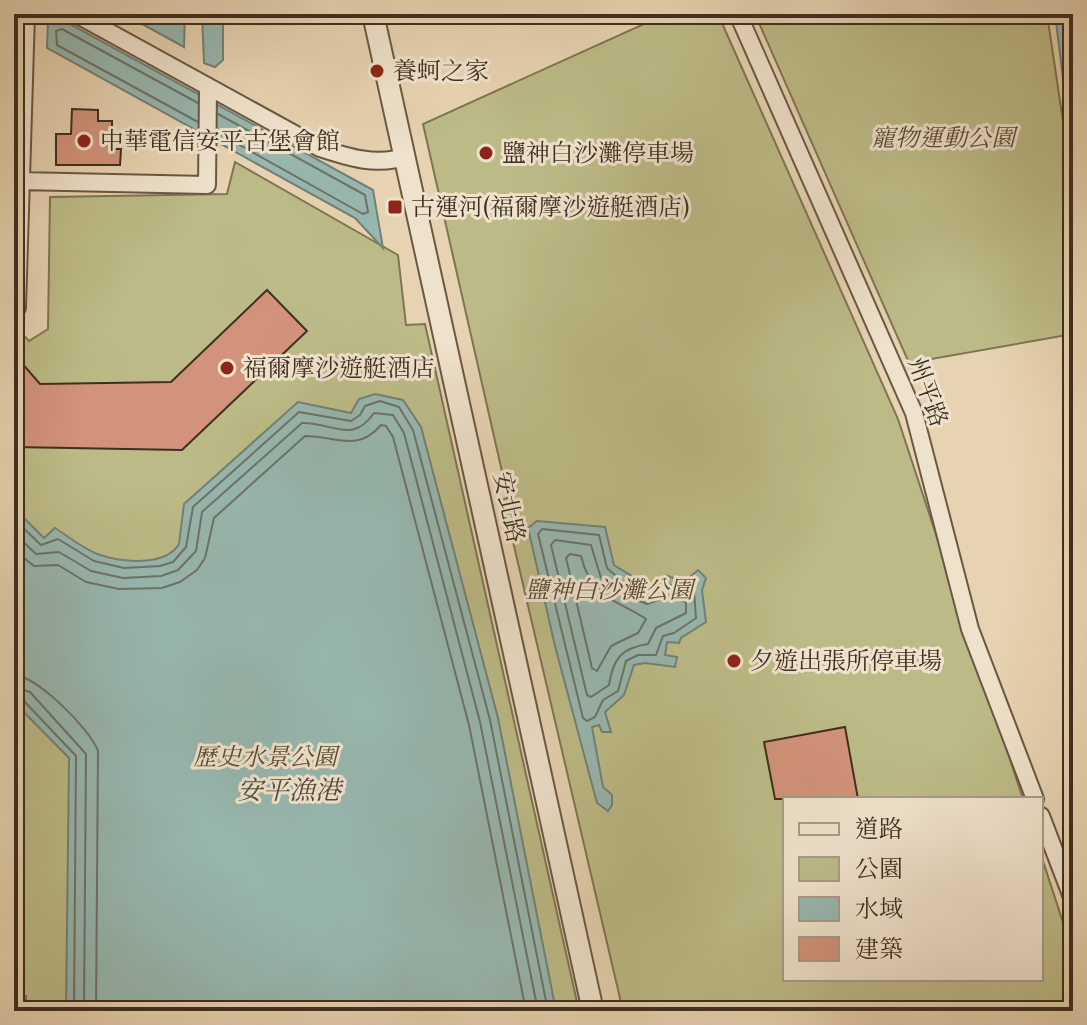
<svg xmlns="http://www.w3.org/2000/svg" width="1087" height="1025" font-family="'Libre Caslon Text','Noto Serif TC',serif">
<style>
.green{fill:#bcbb87;stroke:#7e7554;stroke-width:2}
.water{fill:#97b7af;stroke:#748176;stroke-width:2}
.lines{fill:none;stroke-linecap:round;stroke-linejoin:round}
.shore{stroke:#6b7368;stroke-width:2}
.building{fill:#d2937a;stroke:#3f2f20;stroke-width:2}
.minor-casing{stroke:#695844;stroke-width:20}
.tertiary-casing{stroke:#695844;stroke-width:24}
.minor{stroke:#efe2cc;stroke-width:16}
.tertiary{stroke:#efe2cc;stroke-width:20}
.poi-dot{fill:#8f2418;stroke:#efe2cc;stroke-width:3}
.labels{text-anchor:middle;stroke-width:6;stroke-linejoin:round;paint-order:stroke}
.poi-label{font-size:24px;fill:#3f2f20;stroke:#efe2cc;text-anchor:start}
.park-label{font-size:24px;font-style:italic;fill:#584b35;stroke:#efe2cc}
.street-label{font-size:24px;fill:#3f2f20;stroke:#efe2cc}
.water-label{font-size:26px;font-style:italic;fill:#514a3d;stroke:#efe2cc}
</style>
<rect width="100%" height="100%" fill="#e7d3b1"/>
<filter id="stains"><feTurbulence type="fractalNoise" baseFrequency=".0025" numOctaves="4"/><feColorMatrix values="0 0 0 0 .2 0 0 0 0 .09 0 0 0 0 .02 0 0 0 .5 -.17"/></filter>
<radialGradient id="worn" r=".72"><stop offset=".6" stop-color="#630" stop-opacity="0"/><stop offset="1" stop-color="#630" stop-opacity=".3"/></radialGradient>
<!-- green -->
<path class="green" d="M666 14H718L898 419 1023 799H785V979H1041V855L1073 953V1011H623L503 499 508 498 423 124Z
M755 14H1047L1073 188V334L909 363Z
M235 162 398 255 406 325 425 324 579 1011H26V996H14V326L29 341 48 329 50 197 227 194Z"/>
<!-- water -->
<path class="water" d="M124 14H185L184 47Z
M202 14H223V60L215 67 204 63Z
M1055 14H1073V159Z
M61 19 373 190 383 248 355 218 47 48 48 20Z
M375 394 403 400 421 427 498 718 556 1011H66L69 758 14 702V508L44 538 55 528C69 537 85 550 100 555 122 562 165 567 179 544L184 504 298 402 351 413 359 399Z
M537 521 605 527 614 565 650 587 665 575 684 582 698 570 706 578 702 590 706 622 681 638 679 643 667 642 665 655 677 657 675 667 645 663 634 665 624 695 605 712 611 732H602L599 725 592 727 603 787 612 795V805L608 811 597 803 555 646 528 528Z"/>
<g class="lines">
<!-- shore -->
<path class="shore" d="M198 122 57 45 56 31 62 29 198 103
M218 133 363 214 368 212 365 195 218 114
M14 519 41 545 58 539 94 561 124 568 160 566 173 562 186 547 193 507 299 412 351 421 360 415 365 406 380 401 399 407 413 430 490 720 548 1011
M542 529 599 535 607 568 625 584 650 595 667 584 694 591 696 618 674 633 663 636 656 655H638L626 661 618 691 603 700 595 717 587 721 583 718 538 534Z
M14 533 36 554 59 552 91 571 123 578 161 576 178 570 196 551 202 512 302 423C332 422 352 445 374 413L393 415 404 433 480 722 538 1011
M555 540 591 545 601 578 620 593 647 604 669 596 686 602V613L656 628 648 644C621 648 613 659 609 685L591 697 587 695 551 545Z
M14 550 34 566 58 565 86 582 119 589 162 588 180 582 197 570 205 558 214 518 305 436C336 436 357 453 381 425L386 426 393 437 469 725 526 1011
M570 554 581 556C592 600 614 598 646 619L638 633 611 646 597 671 592 668 566 558Z
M14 675C37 676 90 729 98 751L96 1011
M14 687 30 692 86 754 84 1011
M14 697 23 700 76 756 74 1011"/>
</g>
<!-- building -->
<path class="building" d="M72 109 98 110V121H112V149H121L120 165H56V134H71Z
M267 290 307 331 182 450 14 447V354L40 384 171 382Z
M845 727 858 799H775L764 742Z"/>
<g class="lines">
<defs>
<path id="minor" d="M76 14 320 148C347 157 378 167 406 156
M738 14 914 413 970 629 1035 799
M19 181 207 185 208 89
M17 308 26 14
M1041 816 1073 900"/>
<path id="tertiary" d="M373 14 593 1011"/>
</defs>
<!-- minor casing -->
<use href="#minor" class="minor-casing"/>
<!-- tertiary casing -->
<use href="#tertiary" class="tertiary-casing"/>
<!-- minor -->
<use href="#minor" class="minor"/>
<!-- tertiary -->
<use href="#tertiary" class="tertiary"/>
</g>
<!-- markers -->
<g class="poi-dot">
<circle cx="377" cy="71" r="8"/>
<circle cx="84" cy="141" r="8"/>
<circle cx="486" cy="153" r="8"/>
<rect x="387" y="199" width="16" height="16" rx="4"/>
<circle cx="227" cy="368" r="8"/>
<circle cx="734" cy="661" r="8"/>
</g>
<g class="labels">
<!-- poi labels -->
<g class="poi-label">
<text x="393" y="79">養蚵之家</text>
<text x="100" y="149">中華電信安平古堡會館</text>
<text x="502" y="161">鹽神白沙灘停車場</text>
<text x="411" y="215">古運河(福爾摩沙遊艇酒店)</text>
<text x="243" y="376">福爾摩沙遊艇酒店</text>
<text x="750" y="669">夕遊出張所停車場</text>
</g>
<!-- park labels -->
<g class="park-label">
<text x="943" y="146">寵物運動公園</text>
<text x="609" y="598">鹽神白沙灘公園</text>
<text x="265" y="765">歷史水景公園</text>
</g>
<!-- street labels -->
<g class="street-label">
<text transform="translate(928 392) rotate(70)" y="8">州平路</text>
<text transform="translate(509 507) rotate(78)" y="8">安北路</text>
</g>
<!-- water labels -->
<g class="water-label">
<text x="289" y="799">安平漁港</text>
</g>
</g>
<!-- margin -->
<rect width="1087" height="1025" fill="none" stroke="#e7d3b1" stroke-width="48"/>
<rect x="16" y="16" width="1055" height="993" fill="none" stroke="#3f2f20" stroke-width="4"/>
<rect x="24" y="24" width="1039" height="977" fill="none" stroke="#3f2f20" stroke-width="2"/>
<!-- legend -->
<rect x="783" y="797" width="260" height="184" fill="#efe2cc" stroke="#a99a87" stroke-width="2"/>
<rect x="799" y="823" width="40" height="12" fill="#efe2cc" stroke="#a99a87" stroke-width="2"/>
<text x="855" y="837" font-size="24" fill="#3f2f20">道路</text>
<rect x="799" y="857" width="40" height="24" fill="#bcbb87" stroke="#a99a87" stroke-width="2"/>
<text x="855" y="877" font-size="24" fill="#3f2f20">公園</text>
<rect x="799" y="897" width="40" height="24" fill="#97b7af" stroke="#a99a87" stroke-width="2"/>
<text x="855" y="917" font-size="24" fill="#3f2f20">水域</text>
<rect x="799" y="937" width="40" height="24" fill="#d2937a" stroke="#a99a87" stroke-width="2"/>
<text x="855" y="957" font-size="24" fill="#3f2f20">建築</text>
<rect width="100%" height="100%" filter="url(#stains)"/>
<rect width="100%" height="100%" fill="url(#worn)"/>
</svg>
